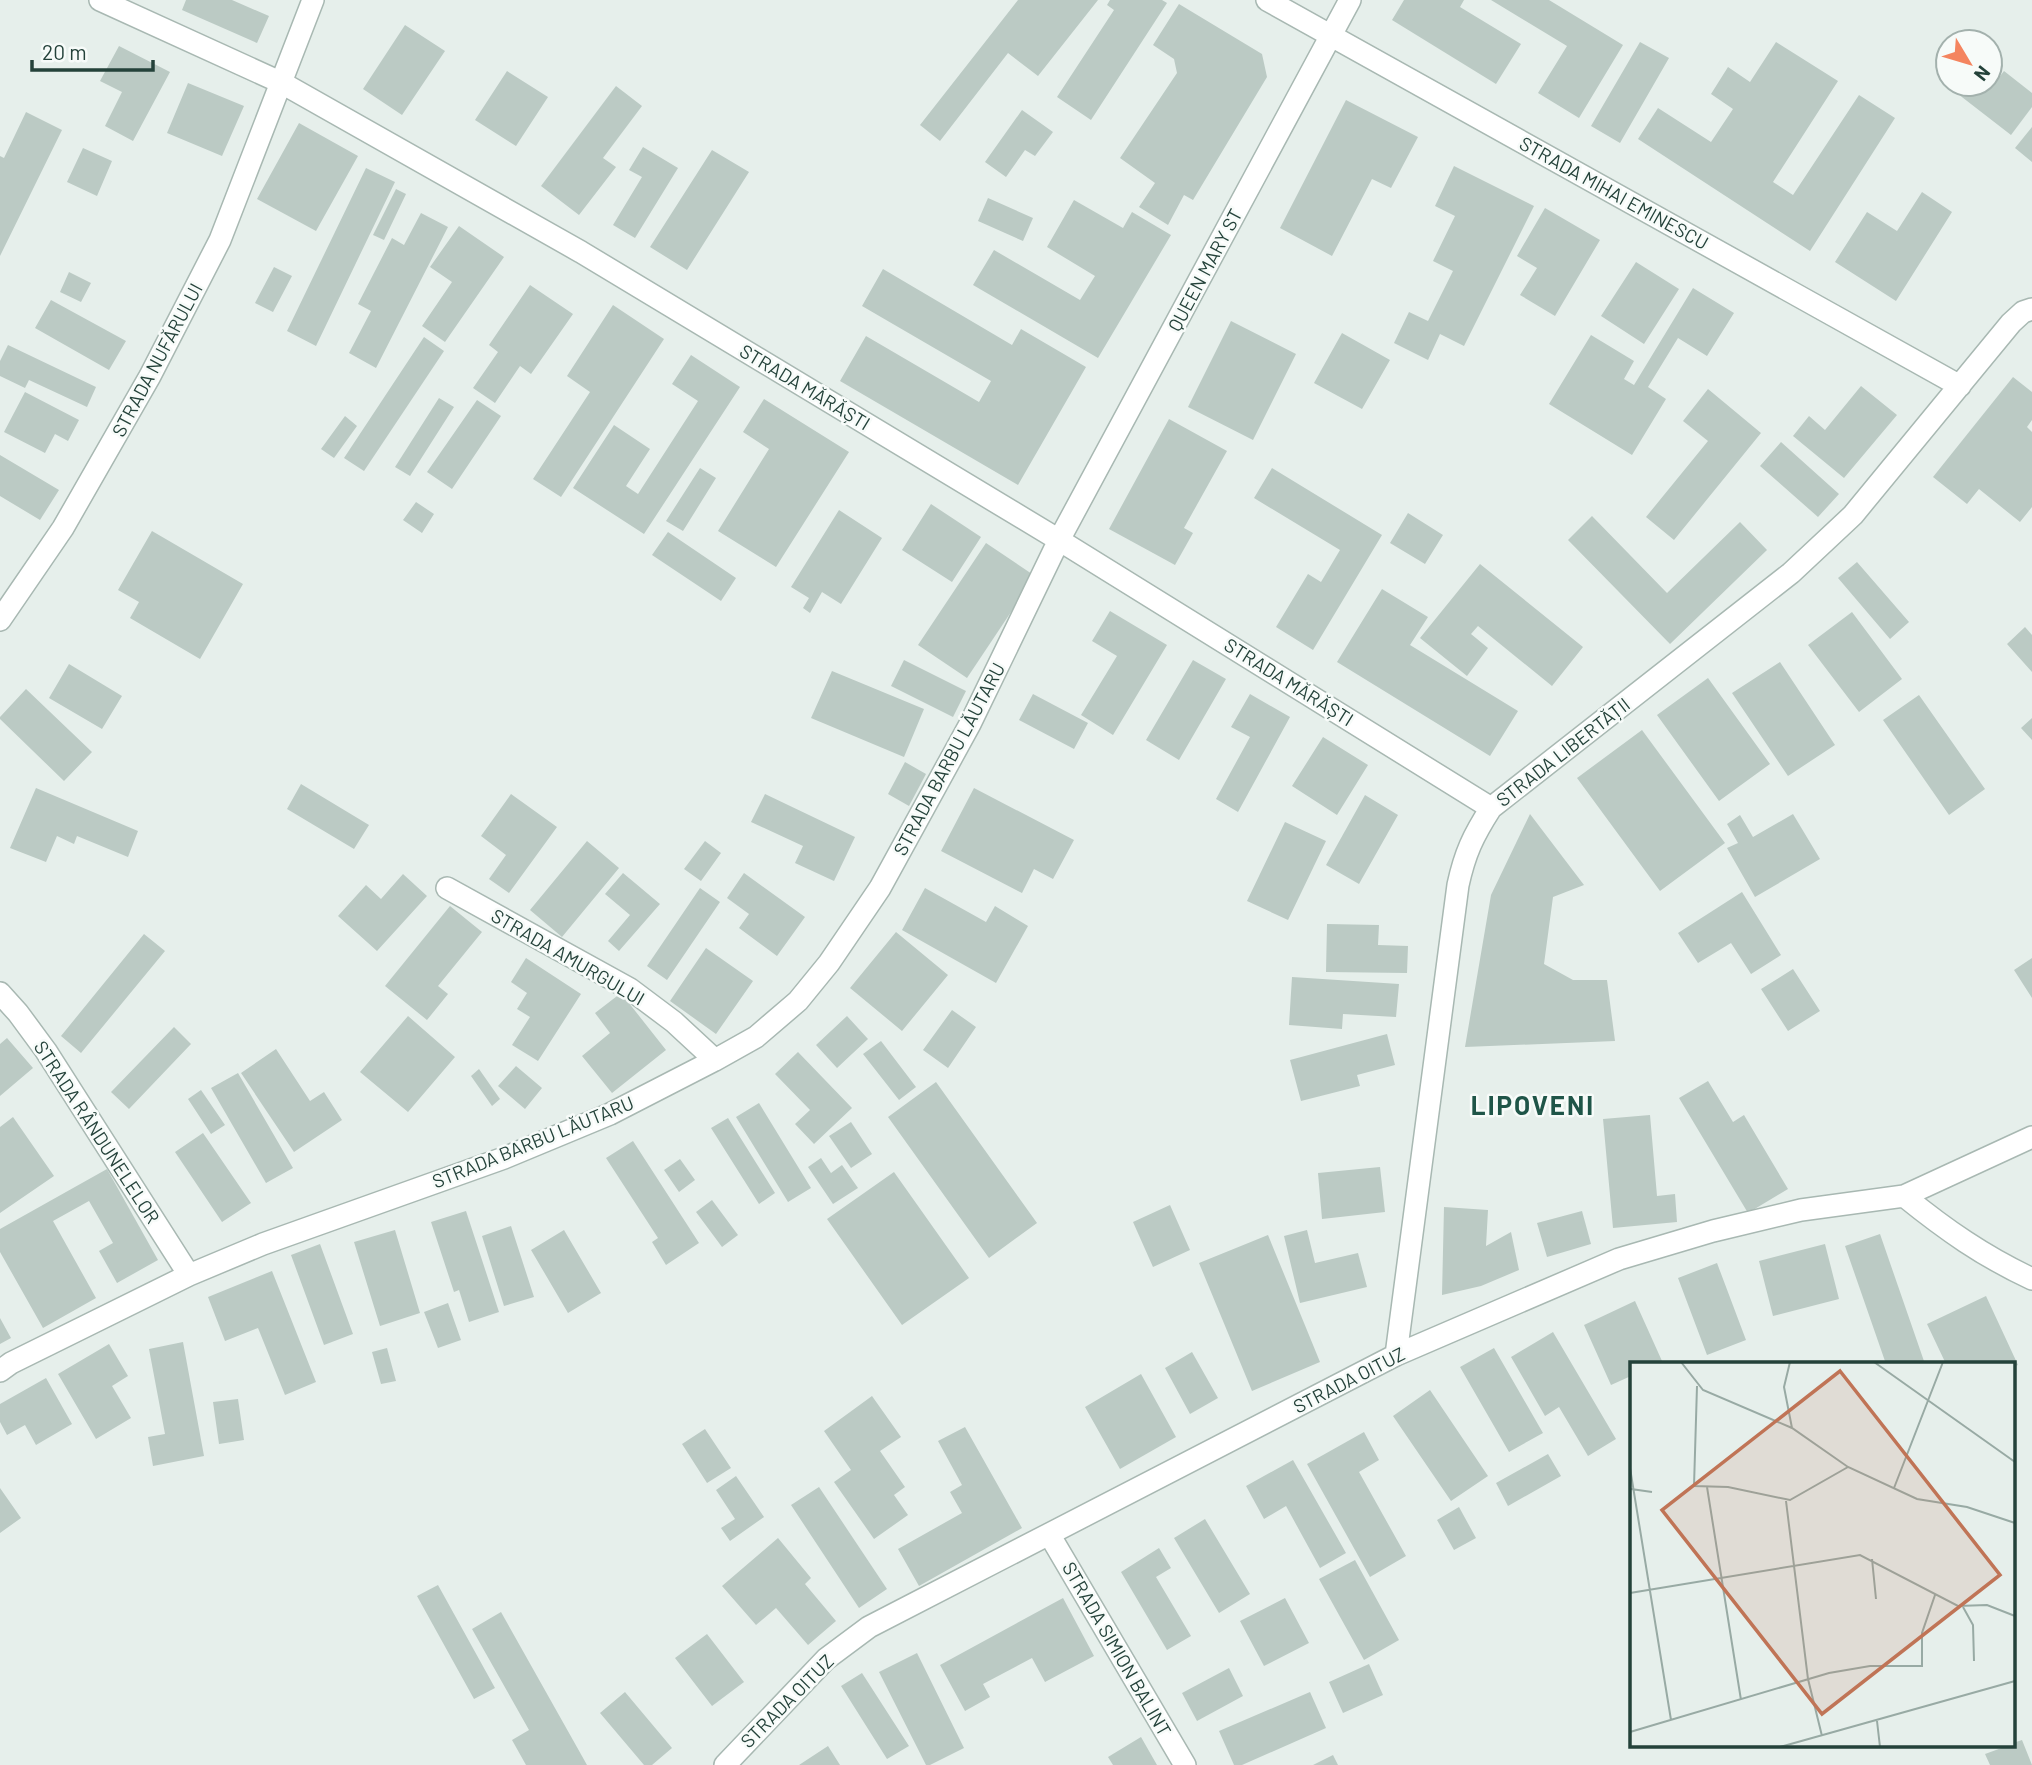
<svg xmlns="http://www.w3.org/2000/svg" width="2032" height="1765" font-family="Barlow,sans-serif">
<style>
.building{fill:#bbcac4}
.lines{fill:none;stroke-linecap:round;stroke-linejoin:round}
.minor-casing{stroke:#a8b8b2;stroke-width:24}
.minor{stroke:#fff;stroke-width:21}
.labels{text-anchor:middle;stroke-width:5;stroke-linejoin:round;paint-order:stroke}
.street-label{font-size:19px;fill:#24423a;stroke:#f7fbf9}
.district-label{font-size:26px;font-weight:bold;letter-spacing:2px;fill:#1f5548;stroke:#f7fbf9}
.inset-road{fill:none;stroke:#98aaa4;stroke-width:2}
.view{fill:#c07456;fill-opacity:0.15;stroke:#c07456;stroke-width:3.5}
.inset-edge{fill:none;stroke:#24423a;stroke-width:3.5}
</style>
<rect width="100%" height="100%" fill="#e6efeb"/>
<!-- building -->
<path class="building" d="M186 0H232L269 16 257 43 182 10Z
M1018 0H1098L1038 76 1008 53 940 141 920 125Z
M1110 0H1162L1167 3 1091 120 1057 97 1114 10 1107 5Z
M1404 0H1464L1460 7 1521 44 1496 84 1392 20Z
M1491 0H1549L1623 45 1579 118 1538 93 1567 46Z
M1179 4 1262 54 1267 77 1193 200 1184 195 1168 225 1139 207 1155 183 1120 158 1177 73 1174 59 1153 45Z
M405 25 445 51 402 115 363 89Z
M1640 42 1669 58 1620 143 1591 126Z
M1776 42 1838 81 1773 182 1793 195 1859 95 1895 118 1810 251 1638 139 1658 108 1711 142 1733 109 1711 94 1728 67 1750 82Z
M119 46 170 72 133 141 105 126 122 92 100 81Z
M507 71 548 97 516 146 475 120Z
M2004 71 2032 93V107L2011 135 1958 94 1965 84 1993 85Z
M188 83 244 106 222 156 167 133Z
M616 86 642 106 603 158 616 167 579 215 541 186Z
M1346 100 1418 137 1391 188 1372 179 1332 256 1280 228Z
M1022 110 1053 132 1035 156 1025 150 1006 177 985 162Z
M26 112 62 130 0 256V156L4 158Z
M299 123 358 156 316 231 257 199Z
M2032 127V162L2015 148Z
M643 147 678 168 635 238 613 225 642 177 629 170Z
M83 148 112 161 97 196 67 182Z
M712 150 749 172 687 270 650 247Z
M1454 166 1534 206 1464 346 1440 334 1428 360 1394 343 1409 312 1428 321 1453 271 1433 261 1455 216 1435 206Z
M366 168 395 182 316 346 287 331Z
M396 189 406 194 384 240 373 235Z
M1922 192 1952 212 1896 301 1835 262 1867 212 1897 231Z
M988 198 1033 218 1023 241 978 221Z
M1074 200 1123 228 1132 212 1171 235 1098 358 973 285 994 250 1080 300 1095 276 1047 247Z
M1545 208 1600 240 1555 316 1520 295 1537 268 1517 256Z
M421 213 448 227 376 368 349 353 371 311 358 304 392 238 404 245Z
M459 226 504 257 445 342 422 326 452 282 430 267Z
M1636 262 1679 289 1644 344 1601 316Z
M274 267 292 276 273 312 255 303Z
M883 269 1012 345 1021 329 1086 367 1018 485 840 381 866 336 979 402 991 381 862 306Z
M69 272 91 283 81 302 60 292Z
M530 285 573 314 531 374 520 366 495 403 473 388 498 352 489 345Z
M1693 288 1734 313 1707 356 1678 338 1648 387 1666 399 1632 455 1549 404 1591 335 1634 361 1624 379 1634 385Z
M51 300 126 341 109 370 35 328Z
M613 305 664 339 561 497 533 479 590 392 567 376Z
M1231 321 1296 354 1253 440 1188 407Z
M1342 333 1390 360 1362 409 1314 383Z
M424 337 444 351 364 471 344 458Z
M8 345 96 387 87 407 29 380 25 388 0 376V361Z
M691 355 740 387 644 534 573 488 614 425 650 449 626 486 638 494 698 401 672 384Z
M2013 377 2032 392V420L2027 427 2032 432V507L2020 522 1979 489 1967 504 1933 477Z
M1861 386 1897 415 1844 478 1793 436 1809 416 1825 430Z
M1708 389 1761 433 1674 540 1646 517 1708 441 1683 421Z
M25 392 79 420 68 441 55 434 45 453 4 432Z
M439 398 454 407 410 476 395 467Z
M764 399 849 452 776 567 718 531 769 449 743 432Z
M477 400 501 416 452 489 427 472Z
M345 416 357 426 334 458 321 449Z
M1169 419 1227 451 1184 528 1193 533 1175 565 1109 529Z
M1781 442 1839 494 1818 517 1760 466Z
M0 455 59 490 40 520 0 496Z
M700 468 716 478 683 531 666 521Z
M1272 468 1382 535 1313 650 1276 627 1308 574 1321 582 1340 550 1254 498Z
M416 502 434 514 422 533 403 520Z
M931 504 981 537 952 582 902 550Z
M839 510 882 538 841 604 822 592 810 613 803 608 809 598 791 587Z
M1408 513 1443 535 1425 564 1390 543Z
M1592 516 1667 593 1740 522 1767 550 1670 644 1568 540Z
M152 531 243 584 200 659 130 618 139 602 118 590Z
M668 532 736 578 721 601 652 555Z
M986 543 1035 576 967 678 918 645Z
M1857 562 1909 622 1890 639 1838 578Z
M1480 564 1583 647 1552 686 1478 626 1471 634 1488 648 1467 676 1420 638Z
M1382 589 1428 617 1410 645 1518 711 1490 756 1337 662Z
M1110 611 1167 645 1113 735 1081 715 1117 656 1092 641Z
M1852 612 1902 679 1859 712 1808 645Z
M2025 627 2032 635V672L2007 644Z
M904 660 966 691 953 717 891 686Z
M1193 660 1226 679 1179 760 1146 740Z
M1780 662 1835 745 1788 776 1732 693Z
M69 664 122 696 102 729 49 698Z
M832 671 924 709 904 757 811 718Z
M1708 678 1770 764 1719 801 1657 715Z
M26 689 92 752 64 781 0 719V717Z
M1033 694 1088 723 1074 749 1019 720Z
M1250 694 1290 717 1238 812 1216 799 1250 737 1231 727Z
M1919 695 1985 789 1949 815 1883 720Z
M2032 718V740L2021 728Z
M1642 730 1725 843 1660 891 1577 778Z
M1323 737 1368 765 1337 815 1292 786Z
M905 762 926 774 909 806 888 794Z
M301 784 369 825 354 849 287 809Z
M36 788 138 831 128 857 77 836 74 844 57 836 46 862 10 848Z
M974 788 1074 840 1053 879 1034 869 1022 893 941 851Z
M511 794 557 827 509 893 489 879 506 855 481 836Z
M765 794 855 837 834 881 795 863 803 846 751 822Z
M1365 795 1398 815 1359 884 1326 865Z
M1530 814 1584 885 1553 897 1544 964 1573 980H1607L1615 1041 1465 1047 1491 895Z
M1793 814 1820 859 1755 897 1727 848 1738 843 1727 824 1740 815 1753 837Z
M1285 822 1326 841 1288 920 1247 901Z
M587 841 619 868 562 937 530 910Z
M705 841 721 853 701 881 684 869Z
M623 873 660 904 619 951 608 941 630 915 605 894Z
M744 873 805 917 777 956 739 928 749 914 727 898Z
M403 874 427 896 377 951 338 916 366 885 381 899Z
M700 888 720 902 667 980 647 966Z
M925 888 986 922 995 906 1028 926 996 983 902 930Z
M1742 892 1781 955 1751 974 1731 943 1698 963 1678 933Z
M450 906 482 932 438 986 448 994 427 1020 385 986Z
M1327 924 1379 925 1378 945 1408 946 1407 973 1326 972Z
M896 932 948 975 902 1031 850 988Z
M144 934 165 951 81 1053 61 1036Z
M706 948 753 981 716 1034 670 1001Z
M526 958 581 994 538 1061 512 1045 530 1017 517 1009 527 993 511 982Z
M2032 958V998L2014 970Z
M1793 969 1820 1011 1788 1031 1761 989Z
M1292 977 1399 984 1396 1017 1343 1014 1342 1029 1289 1025Z
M621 993 666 1050 612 1093 582 1056 610 1033 595 1013Z
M952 1010 976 1027 948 1068 923 1050Z
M408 1016 455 1057 408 1112 360 1072Z
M847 1016 868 1039 837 1068 816 1045Z
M174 1027 191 1044 129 1109 111 1092Z
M1387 1034 1395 1065 1357 1075 1360 1086 1301 1101 1290 1060Z
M7 1038 33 1068 0 1096V1044Z
M881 1041 916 1087 899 1100 863 1054Z
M276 1049 310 1101 324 1092 342 1120 294 1152 241 1073Z
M798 1052 852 1108 814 1144 795 1124 810 1110 775 1074Z
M516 1066 542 1088 525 1109 498 1086Z
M479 1069 500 1099 492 1106 471 1076Z
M238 1073 293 1168 266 1183 211 1088Z
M1708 1081 1733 1122 1744 1115 1788 1189 1748 1213 1679 1098Z
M936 1082 1037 1223 989 1258 888 1117Z
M201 1090 225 1125 211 1134 188 1099Z
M759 1103 811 1188 788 1202 736 1117Z
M1650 1115 1657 1196 1675 1194 1677 1222 1613 1228 1603 1119Z
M13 1117 54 1176 0 1213V1127Z
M728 1118 775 1193 759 1204 711 1128Z
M851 1122 872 1154 851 1168 829 1136Z
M203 1133 251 1203 222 1222 175 1152Z
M633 1141 699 1243 666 1265 652 1242 658 1238 606 1158Z
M821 1158 831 1173 842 1165 858 1188 833 1204 808 1167Z
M680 1159 695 1180 679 1192 664 1170Z
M1380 1167 1385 1212 1322 1219 1318 1173Z
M107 1169 158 1260 117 1283 99 1251 113 1243 89 1201 53 1221 96 1298 43 1328 0 1252V1229Z
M894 1172 969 1278 902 1325 827 1219Z
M712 1200 738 1235 722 1247 696 1212Z
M1170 1205 1190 1250 1153 1267 1133 1222Z
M1444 1207 1488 1210 1486 1246 1511 1232 1519 1270 1481 1286 1442 1295Z
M466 1211 499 1312 469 1322 459 1290 454 1292 431 1222Z
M1582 1211 1591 1244 1547 1257 1537 1223Z
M511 1226 534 1297 504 1306 482 1236Z
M395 1230 420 1313 380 1326 354 1242Z
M564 1230 601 1293 568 1313 531 1250Z
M1307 1230 1315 1263 1358 1253 1367 1287 1300 1303 1284 1236Z
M1880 1234 1925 1364H1886L1845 1246Z
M1268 1235 1320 1362 1252 1391 1199 1263Z
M320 1244 353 1334 324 1345 291 1255Z
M1825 1244 1839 1299 1773 1316 1759 1261Z
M1717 1263 1746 1340 1707 1355 1678 1278Z
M272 1271 316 1382 285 1395 258 1328 225 1341 208 1297Z
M1986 1296 2018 1365 2013 1367V1364H1946L1927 1324Z
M1635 1301 1662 1361 1656 1364H1631V1376L1611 1385 1584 1325Z
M448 1303 461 1340 438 1348 424 1312Z
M0 1318 11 1338 0 1344Z
M1553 1332 1616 1439 1588 1456 1559 1407 1545 1416 1511 1357Z
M183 1342 204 1456 153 1466 148 1437 165 1434 149 1349Z
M109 1344 128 1376 112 1386 131 1418 96 1439 58 1374Z
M387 1348 396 1381 381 1384 372 1352Z
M1494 1348 1543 1433 1509 1452 1460 1367Z
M1192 1352 1218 1398 1190 1414 1165 1368Z
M1141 1374 1176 1437 1120 1469 1085 1407Z
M46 1378 72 1424 36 1445 25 1425 7 1435 0 1422V1404Z
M1430 1390 1488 1476 1451 1501 1393 1416Z
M872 1396 901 1437 880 1451 905 1487 894 1495 908 1515 874 1539 834 1482 851 1470 824 1431Z
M238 1399 244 1440 219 1444 213 1402Z
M965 1427 1022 1528 919 1586 898 1549 962 1513 950 1492 962 1485 938 1441Z
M705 1429 731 1468 707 1483 682 1444Z
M1364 1432 1379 1460 1359 1472 1406 1556 1370 1577 1307 1464Z
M1548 1454 1561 1476 1508 1506 1496 1483Z
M1293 1460 1346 1553 1320 1568 1286 1506 1264 1519 1246 1486Z
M736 1476 764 1517 730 1541 721 1528 735 1519 716 1490Z
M819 1487 887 1589 859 1608 791 1505Z
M0 1488 21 1518 0 1533Z
M1459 1507 1476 1538 1454 1550 1437 1520Z
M1205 1519 1250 1594 1219 1613 1174 1538Z
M778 1538 811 1578 805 1584 836 1621 808 1645 776 1608 756 1625 722 1586Z
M1159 1548 1171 1568 1156 1577 1191 1636 1167 1650 1121 1572Z
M1355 1560 1399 1640 1364 1660 1319 1579Z
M438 1585 495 1688 474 1699 417 1596Z
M1063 1598 1094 1656 1045 1682 1032 1658 983 1684 990 1697 965 1711 940 1665Z
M1285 1598 1309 1643 1264 1666 1240 1621Z
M501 1612 587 1765H526L512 1740 529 1730 472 1629Z
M707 1634 744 1682 712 1706 675 1658Z
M917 1653 964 1748 930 1765H926L879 1672Z
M1369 1664 1383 1695 1343 1713 1329 1682Z
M1229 1668 1243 1696 1197 1721 1182 1693Z
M862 1673 909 1746 887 1759 841 1686Z
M625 1692 672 1748 652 1765H644L600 1713Z
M1310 1692 1326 1728 1242 1765H1234L1219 1731Z
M1141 1737 1157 1765H1113L1108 1757Z
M2022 1740 2032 1765H1990L1985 1754 2007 1746H2013V1743Z
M828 1746 840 1765H799Z
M1333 1755 1338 1765H1313Z"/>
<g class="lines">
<defs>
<path id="minor" d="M100 0 282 83 581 252 1059 540 1491 808
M1267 0 1960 386
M0 620 63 528 150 376 220 240 313 0
M447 888 630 989 674 1022 715 1060
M0 993 18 1013 46 1051 189 1275
M1904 1196C1946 1230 1983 1256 2032 1279
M1396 1355 1458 885C1465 853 1473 836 1491 808L1791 573 1853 515 2011 323 2023 312 2032 309
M0 1371 11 1363 189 1275 263 1244 504 1158 610 1114 715 1060 756 1037 798 1001 829 963 880 888 970 724 1059 540 1350 0
M1049 1534 1185 1765
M725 1765 826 1659 869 1627 1396 1355 1619 1259 1713 1231 1801 1210 1904 1196 2032 1137"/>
</defs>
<!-- minor casing -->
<use href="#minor" class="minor-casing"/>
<!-- minor -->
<use href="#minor" class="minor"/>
</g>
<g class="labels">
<!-- street labels -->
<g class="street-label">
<text transform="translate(1614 193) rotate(29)" y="7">STRADA MIHAI EMINESCU</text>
<text transform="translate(1205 270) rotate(-62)" y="7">QUEEN MARY ST</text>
<text transform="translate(157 360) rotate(-62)" y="7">STRADA NUFĂRULUI</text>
<text transform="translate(805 387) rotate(31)" y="7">STRADA MĂRĂȘTI</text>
<text transform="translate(1289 682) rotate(32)" y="7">STRADA MĂRĂȘTI</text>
<text transform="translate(1563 752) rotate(-38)" y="7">STRADA LIBERTĂȚII</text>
<text transform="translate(949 759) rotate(-62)" y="7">STRADA BARBU LĂUTARU</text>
<text transform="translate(568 957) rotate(30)" y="7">STRADA AMURGULUI</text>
<text transform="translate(97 1132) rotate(57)" y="7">STRADA RÂNDUNELELOR</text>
<text transform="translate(533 1142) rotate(-22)" y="7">STRADA BARBU LĂUTARU</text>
<text transform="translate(1349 1380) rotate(-27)" y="7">STRADA OITUZ</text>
<text transform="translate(1117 1649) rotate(60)" y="7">STRADA SIMION BALINT</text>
<text transform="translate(787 1701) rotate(-45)" y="7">STRADA OITUZ</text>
</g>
<!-- district labels -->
<g class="district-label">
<text x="1533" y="1115">LIPOVENI</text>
</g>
</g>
<!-- overview -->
<g transform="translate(1630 1362)">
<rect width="385" height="385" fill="#e6efeb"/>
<path class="inset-road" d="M51 0 73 28 162 66 218 105 287 137 337 145 385 161M160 0 154 25 162 66M244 0 385 100M67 24 64 124 98 125 160 138 218 105M0 106 41 358M77 125 111 338M264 126 313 0M1 127 22 130M156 139 178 317 192 374M242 197 246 237M0 231 230 193 328 244 357 243 385 254M333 245 343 263 344 299M247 359 250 385M0 370 199 311 240 304H292V271L305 233M150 385 385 319"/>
<path class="view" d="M210 9 370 213 192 352 32 148Z"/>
<rect width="385" height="385" class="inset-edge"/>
</g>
<!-- north arrow -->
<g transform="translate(1969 63) rotate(128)"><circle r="33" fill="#f7fbf9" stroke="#a3b1ad" stroke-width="2"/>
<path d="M0-5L12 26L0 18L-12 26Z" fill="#f4845f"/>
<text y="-10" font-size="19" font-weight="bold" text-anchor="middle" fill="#24423a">N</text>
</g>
<!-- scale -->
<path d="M32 60v10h121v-10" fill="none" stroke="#24423a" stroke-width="3.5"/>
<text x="42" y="60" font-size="21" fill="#24423a" stroke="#f7fbf9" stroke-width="5" paint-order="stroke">20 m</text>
</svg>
